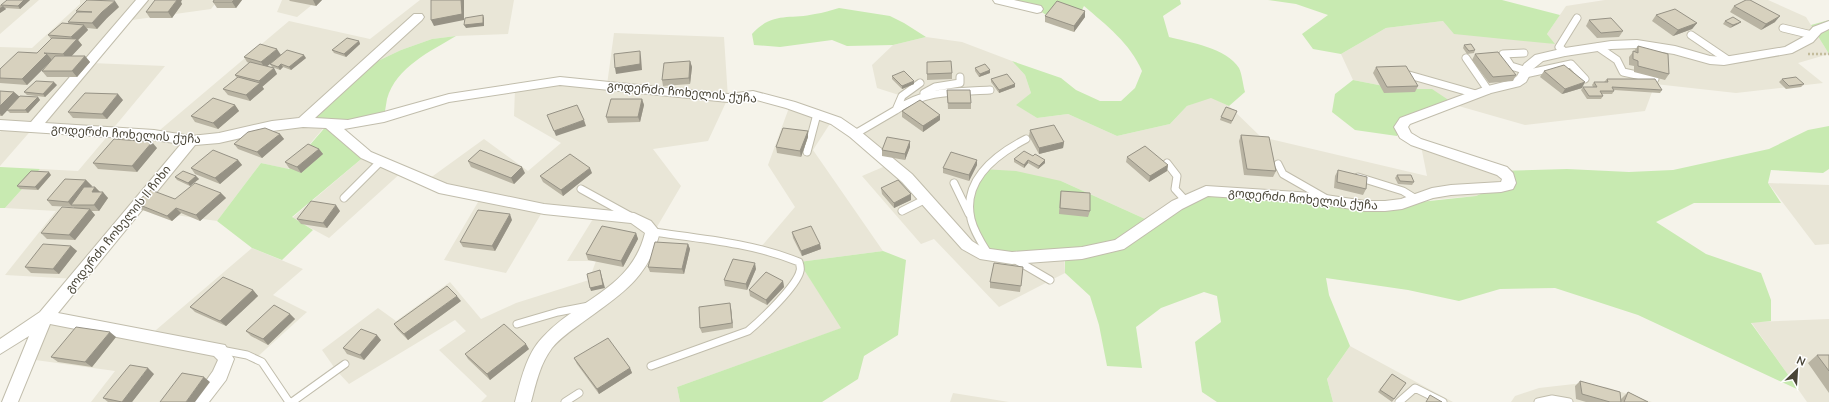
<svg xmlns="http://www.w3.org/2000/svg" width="1829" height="402" font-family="'Nunito Sans','Noto Sans Georgian',sans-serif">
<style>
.residential{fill:#e9e6d7}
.green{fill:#c8eab1}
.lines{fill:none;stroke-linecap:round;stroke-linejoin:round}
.service-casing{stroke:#c1bdac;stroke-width:9}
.minor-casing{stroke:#c1bdac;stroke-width:2}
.path{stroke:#c3bc9c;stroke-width:2.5;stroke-dasharray:2 2;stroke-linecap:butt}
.service{stroke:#fff;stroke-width:7}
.minor{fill:#fff;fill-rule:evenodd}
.wall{fill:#b9b4a3}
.shaded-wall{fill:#969285}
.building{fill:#d7d1be;stroke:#969285}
.labels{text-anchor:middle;stroke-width:3;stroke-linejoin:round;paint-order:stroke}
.street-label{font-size:12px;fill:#494537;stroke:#fff}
</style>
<rect width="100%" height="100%" fill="#f5f3ea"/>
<!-- residential -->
<path class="residential" d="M0 0H39L0 34Z
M80 0H218L211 9 125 21 91 63 165 66 111 131 154 135 289 21 370 39 420 0H514L508 34 456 36 432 39 401 50 361 69 328 123 288 169 261 163 217 221 134 209 77 279 5 275 56 211 5 208 40 169 78 171 111 132 34 127 0 166V132L7 125H0V47L32 48 80 4Z
M282 0H318L297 17 277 12Z
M1605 0H1768L1806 17 1829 54 1798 63 1823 83 1736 93 1655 84 1645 111 1525 125 1399 89 1353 80 1341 54 1386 28 1443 21 1554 44 1547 34 1566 6Z
M614 33 724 37 728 98 708 141 653 149 681 186 654 232 760 248 795 207 768 165 790 105 833 119 813 150 883 251 799 262 842 328 677 387 680 402H481L487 396 439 350 466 331 455 320 349 384 336 370 322 350 378 308 396 321 450 282 481 319 516 303 589 280 596 261H567L596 214 544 209 506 273 444 260 481 197 426 181 484 139 528 171 561 143 514 116 515 89 560 81 607 85Z
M926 37 962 42 1012 61 1025 75 1031 93 1017 105 1037 118 1068 114 1117 136 1170 124 1187 106 1211 97 1229 106 1261 137 1427 176 1421 146 1496 171 1504 179 1494 188 1476 196 1154 223 1061 181 1065 273 999 307 934 239 921 244 862 176 890 164 855 134 896 110 902 96 877 88 872 65 893 45Z
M366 155 403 171 329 238 292 218Z
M1768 183 1829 185V244L1815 245Z
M252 248 303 269 273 295 307 312 255 359 220 350 226 359 199 402H91L115 371 28 359 45 317 149 336Z
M1829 319V402H1807L1751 322Z
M1350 346 1453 402H1333L1327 379Z
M1574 384 1606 387 1652 402H1511L1515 396 1539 388Z
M953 393 1009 402H950Z"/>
<!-- green -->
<path class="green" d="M998 0H1180L1181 4 1163 16 1169 37C1189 42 1227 48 1239 68 1242 74 1243 85 1245 92L1229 106 1211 98 1187 106 1170 124 1117 136 1068 114 1037 118 1016 105 1031 93 1025 75 1012 61 1061 78 1076 90 1100 101H1121L1135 88 1142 71C1130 43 1106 25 1084 6L1071 31 1037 9Z
M1268 0H1502L1560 15 1547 34 1555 44 1454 34 1443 21 1386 28 1341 54 1313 49 1302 34 1328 15 1296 4Z
M839 8 890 16 904 23 926 37 893 45 847 46 832 40 780 47 754 45 752 34C773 11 789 20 815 14 823 13 831 10 839 8Z
M1829 20V54L1811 25Z
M456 36C431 51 396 67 387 99 386 105 385 111 384 117L329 124 366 155 292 217 313 230 282 260 252 248 217 221 261 163 289 169 328 124 303 122 361 69 401 50 432 39Z
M1353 80 1399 89H1432L1453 103 1398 126 1397 136 1355 130 1332 112 1335 94Z
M1829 126V169L1823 173 1771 170 1768 183 1781 203H1694L1656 222 1706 254 1761 273 1771 300V321L1751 323 1799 390 1638 315 1555 288 1500 289 1459 301 1408 290 1326 278 1329 295 1350 346 1327 379 1333 402H1217L1202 392 1195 342 1221 322 1217 296 1204 292 1161 308 1136 327 1142 368 1107 366 1099 325 1090 296 1065 273V256L989 255 976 232 969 201 982 169 1016 171 1061 181 1154 223 1210 194 1354 203 1420 202 1476 196 1494 188 1504 180 1496 171 1567 169 1629 172 1673 170 1769 149 1808 130Z
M0 167 40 169 5 208H0Z
M883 251 906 260 898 335 864 356 858 379 822 402H680L677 387 841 328 799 262Z"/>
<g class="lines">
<defs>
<path id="service" d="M1783 28 1812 35
M1691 35 1728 60
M1598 47 1617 60 1623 72 1655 79
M1565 52 1559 47 1577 18
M1524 53 1503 54 1511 66 1527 71
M1466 58 1488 90
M1525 74 1571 64 1585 79
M1409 75 1476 94
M924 93 935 87 960 83V77
M896 110C925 90 956 92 990 90
M855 134 896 110 902 96 920 83
M807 152 817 114
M1167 163 1177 176 1175 189 1186 201
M1278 164 1283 174 1325 198
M1358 177 1403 191 1416 199
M954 183 969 214
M581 189 630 216
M344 198 381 161
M902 211 926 199
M989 255C982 244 974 232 971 219 962 180 995 155 1026 139
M1014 259 1050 280
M517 324 558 312 589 306
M221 350 247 355 262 362 289 402
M651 366 748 331C760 321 797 286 800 271 801 268 800 265 799 262 752 243 703 239 653 232
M292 402 345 364
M565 402 579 393
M1399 402 1415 388 1443 402
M1538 402 1552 399 1569 402"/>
<path id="minor" d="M136 0H148L45 123 154 130 191 136 219 133 272 121 299 118 414 14H422L424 17 422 20 315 118 348 120 384 112 449 94 560 77 728 94 753 91 795 102 841 118 860 131 912 174 972 241 983 248 1012 252 1082 247 1115 240 1172 201 1206 186 1313 193 1365 201H1385L1401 199 1432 188 1451 185 1501 182 1502 179 1497 175 1411 145 1400 138 1394 127 1400 118 1484 87 1512 80 1517 76 1524 64 1535 55 1565 48 1611 41 1637 40 1675 46 1710 56 1724 57 1785 47 1805 36 1813 27 1829 21V29L1821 33 1813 42 1792 53 1724 65 1710 64 1674 54 1637 48 1611 49 1565 56 1543 61 1533 69 1526 82 1520 86 1491 93 1410 124 1408 127 1411 133 1421 139 1507 167 1513 173 1516 183 1513 189 1501 192 1451 195 1433 198 1402 209 1385 211H1365L1313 203 1208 196 1182 209 1124 249 1082 259 1012 264 980 259 962 249 902 182 850 137 831 124 786 108 753 99 728 102 560 85 449 102 384 122 344 129 371 152 447 184 544 204 634 213 651 221 660 232C648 279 620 295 583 322 572 330 560 338 552 348 540 364 536 383 531 402H515C521 380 526 355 542 338 577 299 631 290 645 233L631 223 544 214 439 193 361 158 326 128 303 127 272 131 219 143 195 145 58 313 225 345 234 359 226 380 209 402H191L213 371 218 360 214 356 50 324 18 402H2L29 336 0 354V339L40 312 181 144 154 140 0 130V120L31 122Z
M993 0H1014L1041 6 1043 9 1041 12 1037 13 995 3Z"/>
</defs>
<!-- service casing -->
<use href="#service" class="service-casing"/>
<!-- minor casing -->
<use href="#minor" class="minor-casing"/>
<!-- path -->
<path class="path" d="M1808 54H1829"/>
<!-- service -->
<use href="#service" class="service"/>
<!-- minor -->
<use href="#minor" class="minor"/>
</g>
<!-- wall -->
<path class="wall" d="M30 0 20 9 5 8 6 9 0 13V5Z
M242 0 236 8H217L213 2Z
M289 0H322L316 6 290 1Z
M181 2 182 4 172 18H150L146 12Z
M1734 6 1775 22 1761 30 1730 12Z
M119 7 107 18 97 29 87 28 88 30 78 40 82 45 71 56H85L90 62 77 77H47L42 71 53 59H51L52 60 27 85 0 83V69L37 53 51 39 48 35 69 23 68 22 77 12 76 11Z
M1656 15 1697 23 1692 29 1673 36 1652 21Z
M1045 16 1085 17 1074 32 1045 22Z
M1589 20 1623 31 1619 37 1597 38 1586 26Z
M1725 21 1741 22 1738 24 1730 28 1723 24Z
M359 41 360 44 346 57 334 53 332 50Z
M1464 45 1475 50 1474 53 1467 54 1463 48Z
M1638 46 1669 74 1665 80 1634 72V66L1629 65V57Z
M1475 54 1516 75 1513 81 1489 83 1472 60Z
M281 55 306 58 291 70 283 67 280 70 272 67 270 64 267 66 274 68 277 74 262 87 264 89 250 101 228 95 223 89 237 78 235 75 249 63 247 62 244 57Z
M690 61 692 67 690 84 663 86 662 80Z
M927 62 952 73V79L927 80Z
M1376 67 1418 86 1415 92 1384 93 1373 73Z
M975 68 990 70V73L979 77 975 71Z
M1544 71 1582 88 1562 94 1540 77Z
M892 76 914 84 902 89 892 79Z
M991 79 1015 84V87L999 93 991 82Z
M1607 79 1662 90 1660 93 1614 90V91L1612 94H1602L1603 96 1601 99H1587L1581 90 1583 87H1593L1592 85 1594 82H1604Z
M1782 79 1804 84 1801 87 1786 89 1779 82Z
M57 85 45 97 27 95 24 92Z
M947 90 971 103V109H948Z
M0 91 14 92 19 97H38L40 100 28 113H10L7 110 8 109 2 116H0Z
M642 99 644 105 640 122 608 123 606 117Z
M123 100 107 119 73 118 68 112Z
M235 105 239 111 218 129 195 122 191 116Z
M902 111 940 120 923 132 902 117Z
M1237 111 1231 124 1220 120 1221 117Z
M1030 130 1064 142 1063 148 1039 154 1029 136Z
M808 131V137L801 157 777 153 776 147Z
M280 134 284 139 262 158 238 149 234 144Z
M1241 135 1276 171 1273 177 1244 175 1239 141Z
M910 141V147L905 160 882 156V150Z
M157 148 137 172 98 169 93 163Z
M319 149 323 154 301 173 289 168 285 162Z
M1033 156 1045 160V163L1038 169 1028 163 1024 168 1014 162V159Z
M1127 157 1168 165 1167 171 1149 182 1126 162Z
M238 160 242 165 220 184 195 174 191 168Z
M977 160V165L969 181 943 173V168Z
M468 161 525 173 514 184 471 167Z
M1338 170 1366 189 1363 195 1334 188 1335 176Z
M592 173 563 196 543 182 540 176Z
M51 175 38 190 20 189 17 186Z
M1397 175 1414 182 1412 185 1398 184 1395 178Z
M196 176 199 179 190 186 177 180 175 177Z
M86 180 92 186 91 187H95L100 192 108 198 99 211H91L95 215 75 240 47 239 41 233 74 208V207L52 206 47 200Z
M881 188 911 194V200L894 208 882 194Z
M1061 191 1090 211 1088 217 1059 214 1060 196Z
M221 193 226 198 200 221 181 213 172 221 140 209 135 203 175 199Z
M340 211 327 228 301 224 297 219Z
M512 220 495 251 463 247 460 242Z
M792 232 820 244 821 249 802 256 793 238Z
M636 233 638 239 623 267 588 260 586 254Z
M688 244 690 249 684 274 650 272 648 267Z
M71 246 77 251 59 274 31 273 25 267Z
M1023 267 1020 292 990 288V282Z
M756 269 747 290 725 286 724 280Z
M783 281 784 287 767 305 750 296 749 290Z
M253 290 258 296 226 326 195 312 190 307Z
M461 301 408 340 397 329 394 324Z
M731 308 733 328 702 333 700 328Z
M290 314 295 319 268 345 251 336 246 331Z
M116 337 92 367 58 362 51 357Z
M381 340 364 360 347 354 343 348Z
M529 349 490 380 468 359 465 354Z
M1817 355H1829V393L1808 363Z
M574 358 630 368 632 373 599 394 577 364Z
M154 374 132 402H108L103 398Z
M1392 374 1406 383 1392 402 1378 392Z
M1580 381 1621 399 1628 392 1648 402H1586L1576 399 1575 386Z"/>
<!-- shaded-wall -->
<path class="shaded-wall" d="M24 0H30L20 9 18 6Z
M177 0H182L181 2 182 4 172 18 168 12Z
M234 0H242L236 8 232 2Z
M313 0H322L316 6Z
M461 0H464V20L434 26 431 20Z
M115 1 119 7 107 18 97 29 92 23 102 12Z
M3 6 6 9 0 13V8Z
M1085 11V17L1074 32V26Z
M483 15 484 18V26L466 28 464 25Z
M1780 16 1775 22 1761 30 1766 24Z
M1741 22 1738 24 1730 28 1733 25Z
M1697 23 1692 29 1673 36 1678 30Z
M84 25 88 30 78 40 82 45 68 60 63 54 74 41 71 37Z
M359 41 360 44 346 57 344 54Z
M277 49 281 55 265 68 261 62Z
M640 51 641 57 642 70 616 74 615 68Z
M47 54 52 60 27 85 22 79Z
M304 55 306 58 291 70 289 67Z
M85 56 90 62 77 77 72 71Z
M690 61 692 67 690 84 689 78Z
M281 64 283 67 280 70 278 67Z
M274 68 277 74 262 87 259 81Z
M990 70V73L979 77 980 74Z
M914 81V84L902 89V86Z
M54 82 57 85 45 97 43 94Z
M1585 82 1582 88 1562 94 1565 89Z
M260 83 264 89 250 101 246 95Z
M1015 84V87L999 93V90Z
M14 92 20 97 2 116 0 114V106Z
M118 94 123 100 107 119 102 114Z
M38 97 40 100 28 113 25 110Z
M642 99 644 105 640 122 638 117Z
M235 105 239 111 218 129 213 123Z
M940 115V120L923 132V126Z
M584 120 586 126 556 136 554 131Z
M808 131V137L801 157 800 151Z
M280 134 284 139 262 158 257 152Z
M910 141V147L905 160V154Z
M152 142 157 148 137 172 132 166Z
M1064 142 1063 148 1039 154V148Z
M319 149 323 154 301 173 297 167Z
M238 160 242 165 220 184 215 178Z
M977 160V165L969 181V175Z
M1028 160V163L1024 168V165Z
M1045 160V163L1038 169 1039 166Z
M1168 165 1167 171 1149 182 1150 176Z
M522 167 525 173 514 184 511 178Z
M590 168 592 173 563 196 561 190Z
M49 172 51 175 38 190 35 187Z
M196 176 199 179 190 186 188 183Z
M86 180 92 186 76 205H71L68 202Z
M95 187 101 193 92 192Z
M103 192 108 198 99 211 94 205Z
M221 193 226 198 200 221 196 215Z
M911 194V200L894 208V203Z
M336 205 340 211 327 228 323 223Z
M176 208 181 213 172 221 167 216Z
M90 209 95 215 75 240 69 235Z
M510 214 512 220 495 251 492 246Z
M636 233 638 239 623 267 621 261Z
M688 244 690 249 684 274 682 269Z
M820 244 821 249 802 256 801 251Z
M71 246 77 251 59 274 53 269Z
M755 263 756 269 747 290 746 284Z
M600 270 605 288 591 291 590 288Z
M783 281 784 287 767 305 766 300Z
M253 290 258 296 226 326 220 321Z
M457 296 461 301 408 340 404 334Z
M730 303 731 308 733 328 732 323Z
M290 314 295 319 268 345 263 339Z
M110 332 116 337 92 367 85 362Z
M377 335 381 340 364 360 360 355Z
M526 344 529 349 490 380 487 374Z
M148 368 154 374 132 402H122Z
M630 368 632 373 599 394 597 389Z
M204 377 210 382 195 402H186Z"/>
<!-- building -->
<path class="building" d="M7 0H24L18 6 1 5Z
M87 0 115 1 102 12 92 23 68 22 77 12H92L76 11Z
M155 0H177L168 12H146Z
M214 0H234L232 2H213Z
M431 0H461L462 14 431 20Z
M1746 0H1750L1780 16 1766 24 1734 6Z
M1057 1 1085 11 1074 26 1045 16Z
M1675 9 1697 23 1678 30 1656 15Z
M483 15V23L464 25 465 18Z
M1733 17 1741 22 1733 25 1725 21Z
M1611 18 1623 31 1601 33 1589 20Z
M62 23 84 25 71 37 48 35Z
M52 38 77 39 63 54 44 53 47 54 22 79 0 78V69L18 52 37 53Z
M347 38 359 41 344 54 332 50Z
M260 44 277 49 261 62 244 57Z
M1471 44 1475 50 1469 51 1464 45Z
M1638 46 1668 54 1669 74 1638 66V61L1633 59V51L1638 53Z
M287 50 304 55 289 67 281 64 278 67 270 64Z
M640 51V64L615 68 614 54Z
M1498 52 1516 75 1493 77 1475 54Z
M55 56H85L72 71H42Z
M690 61 689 78 662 80 664 63Z
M951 61 952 73 927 74V62Z
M250 62 274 68 259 81 235 75Z
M985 64 990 70 980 74 975 68Z
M1564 65 1585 82 1565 89 1544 71Z
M1406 66 1418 86 1387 87 1376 67Z
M904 71 914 81 902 86 892 76Z
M1007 74 1015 84 999 90 991 79Z
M238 77 260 83 246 95 223 89Z
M1796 77 1804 84 1789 86 1782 79Z
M1607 79H1655L1662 90 1612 87 1614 91H1600L1603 96H1589L1583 87H1597L1594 82H1608Z
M36 81 54 82 43 94 24 92Z
M947 90H970L971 103H948Z
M0 91 14 92 0 106Z
M85 93 118 94 102 114 68 112Z
M20 96 38 97 25 110H7Z
M213 98 235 105 213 123 191 116Z
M611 99H642L638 117H606Z
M920 100 940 115 923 126 902 111Z
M577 105 584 120 554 131 547 115Z
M1226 107 1237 111 1232 121 1221 117Z
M1054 125 1064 142 1039 148 1030 130Z
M265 128 280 134 257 152 234 144 248 132Z
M783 128 808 131 800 151 776 147Z
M1241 135 1269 137 1276 171 1247 169Z
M887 137 910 141 905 154 882 150Z
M114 139 152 142 132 166 93 163Z
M308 144 319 149 297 167 285 162Z
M1145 146 1168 165 1150 176 1127 157Z
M213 150 238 160 215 178 191 168Z
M480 150 522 167 511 178 468 161Z
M1024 151 1033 156 1035 154 1045 160 1039 166 1028 160 1024 165 1014 159Z
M951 152 977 160 969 175 943 168Z
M570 154 590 168 561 190 540 176Z
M1338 170 1367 177 1366 189 1337 182Z
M31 171 49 172 35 187 17 186Z
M183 171 196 176 188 183 175 177Z
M1397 175H1411L1414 182 1400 181Z
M65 179 86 180 68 202 47 200Z
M898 180 911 194 894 203 881 188Z
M195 183 221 193 196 215 176 208 167 216 135 203 151 190 175 199Z
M84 187H95L92 192H103L94 205H71Z
M1061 191 1090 193V211L1060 208Z
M311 201 336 205 323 223 297 219Z
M62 207 90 209 69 235 41 233Z
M478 210 510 214 492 246 460 242Z
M602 226 636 233 621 261 586 254Z
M811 226 820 244 801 251 792 232Z
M655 242 688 244 682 269 648 267Z
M43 244 71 246 53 269 25 267Z
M733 259 755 263 746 284 724 280Z
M994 263 1023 267 1021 286 990 282Z
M600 270 603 285 590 288 587 274Z
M766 272 783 281 766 300 749 290Z
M223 277 253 290 220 321 190 307Z
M447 286 457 296 404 334 394 324Z
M730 303 732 323 700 328 699 307Z
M274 305 290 314 263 339 246 331Z
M504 324 526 344 487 374 465 354Z
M76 327 110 332 85 362 51 357Z
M361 329 377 335 360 355 343 348Z
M608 338 630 368 597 389 574 358Z
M1817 355H1829V371Z
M130 365 148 368 122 402 103 398Z
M182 373 204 377 186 402H160Z
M1392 374 1406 383 1394 399 1380 390Z
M1580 381 1620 392 1621 402H1610L1582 394Z
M1628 392 1648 402H1624Z
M1430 395 1442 402H1426Z"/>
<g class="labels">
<!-- street labels -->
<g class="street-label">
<text transform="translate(682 92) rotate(5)" y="4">გოდერძი ჩოხელის ქუჩა</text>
<text transform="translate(126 134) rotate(4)" y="4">გოდერძი ჩოხელის ქუჩა</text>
<text transform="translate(1303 199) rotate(5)" y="4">გოდერძი ჩოხელის ქუჩა</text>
<text transform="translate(118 229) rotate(-51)" y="4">გოდერძი ჩოხელის II ჩიხი</text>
</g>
</g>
<!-- north arrow -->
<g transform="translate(1797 370) rotate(25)" stroke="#ffffff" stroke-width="3" paint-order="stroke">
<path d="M0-3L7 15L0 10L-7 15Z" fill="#494537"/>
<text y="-6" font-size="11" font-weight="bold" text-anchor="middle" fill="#494537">N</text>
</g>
</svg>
